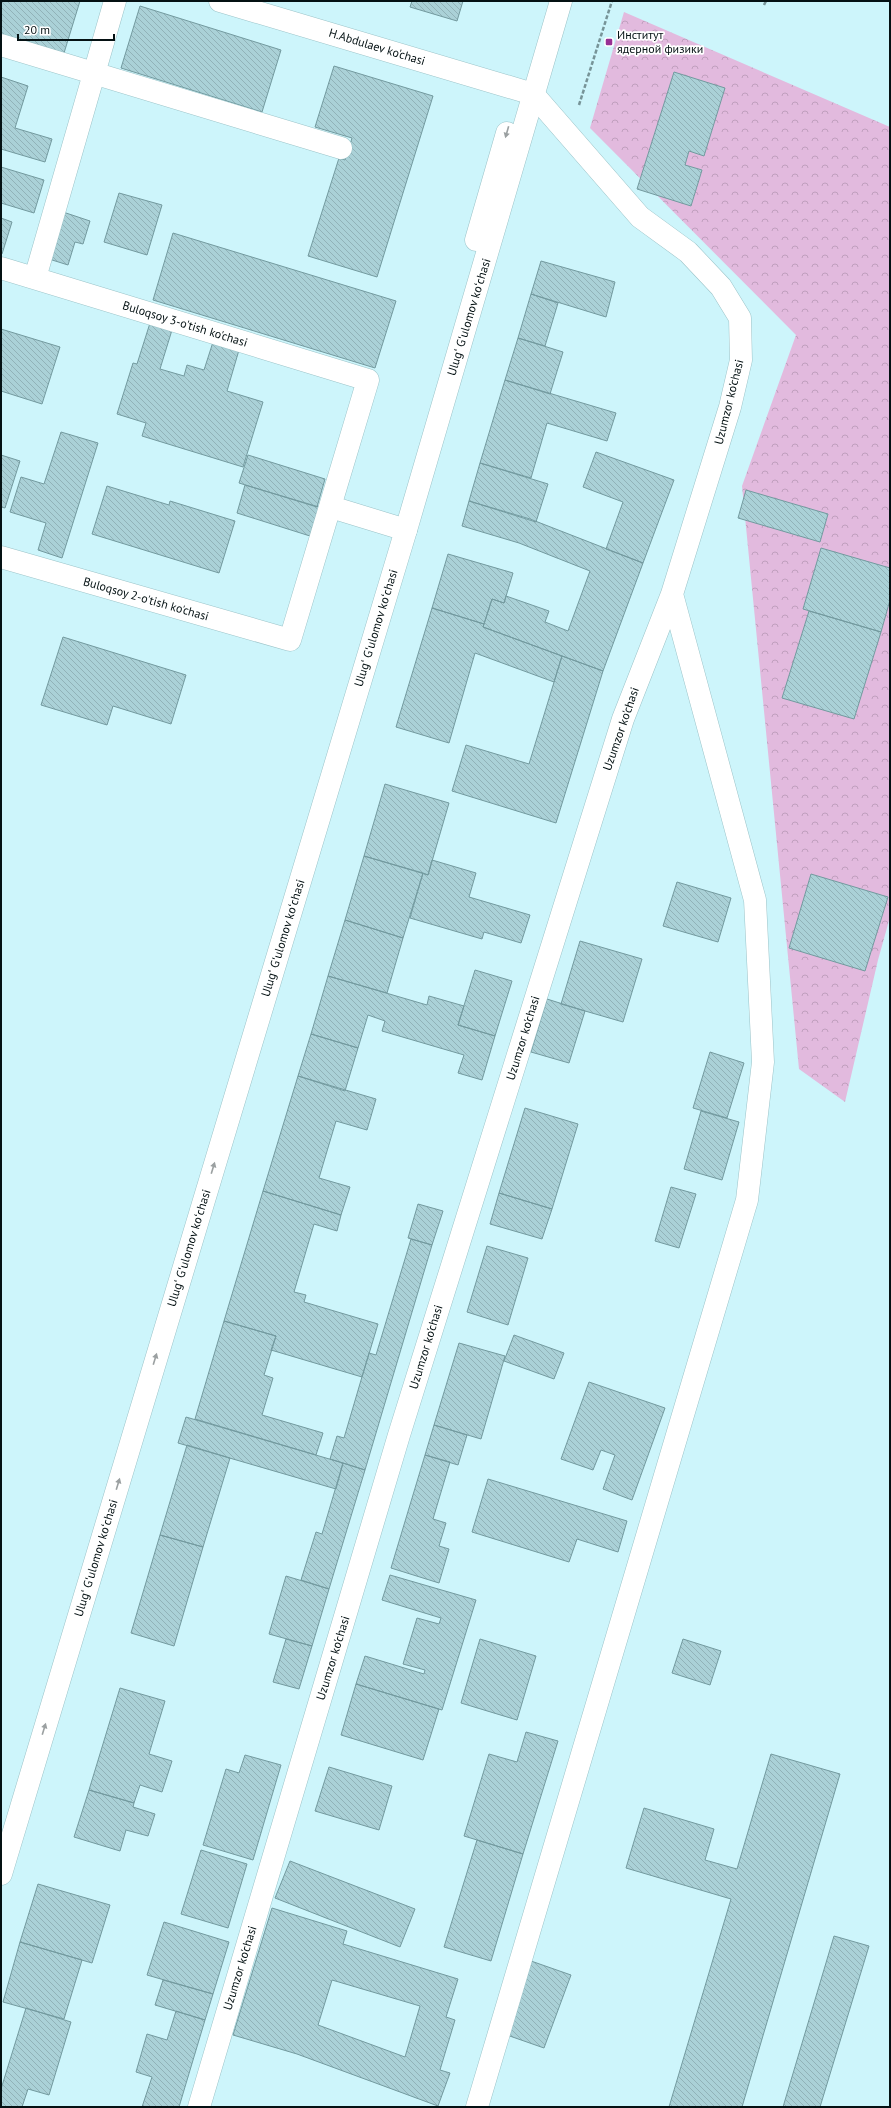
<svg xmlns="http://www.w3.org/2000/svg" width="891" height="2108" font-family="'PT Sans',sans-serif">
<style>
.forest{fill:url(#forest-crowns)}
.building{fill:url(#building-back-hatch);stroke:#739a9f;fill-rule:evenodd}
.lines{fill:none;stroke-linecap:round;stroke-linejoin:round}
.minor-casing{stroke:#9bc3c8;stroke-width:23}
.major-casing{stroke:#9bc3c8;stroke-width:23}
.path{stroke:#779498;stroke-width:2.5;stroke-dasharray:4 2;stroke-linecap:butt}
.minor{stroke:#fff;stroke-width:22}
.major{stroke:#fff;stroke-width:22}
.oneway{fill:#9ba0a1}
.poi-dot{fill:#983195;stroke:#fff;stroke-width:1.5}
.labels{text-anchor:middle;stroke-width:3.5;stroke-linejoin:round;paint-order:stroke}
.poi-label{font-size:12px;fill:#041113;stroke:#fff;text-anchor:start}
.street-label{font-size:12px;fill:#041113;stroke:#fff}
</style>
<defs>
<pattern id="forest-crowns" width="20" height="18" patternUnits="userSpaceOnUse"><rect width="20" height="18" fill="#e2bade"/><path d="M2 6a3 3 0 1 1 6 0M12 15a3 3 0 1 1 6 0" fill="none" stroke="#c09fbe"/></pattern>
<pattern id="building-back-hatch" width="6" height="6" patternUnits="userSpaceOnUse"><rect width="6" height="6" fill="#aad1d7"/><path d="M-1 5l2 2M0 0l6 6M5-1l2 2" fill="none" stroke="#91b2b8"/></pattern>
</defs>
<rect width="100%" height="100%" fill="#cdf5fb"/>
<!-- forest -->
<path class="forest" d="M624 12 890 127V917L878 960 845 1102 799 1069 742 486 796 335 590 128Z"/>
<!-- building -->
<path class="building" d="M1 1H80L64 53 1 34Z
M412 1H463L457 21 410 7Z
M140 6 281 50 262 112 121 68Z
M334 66 433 96 377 277 308 256 339 158 345 160 352 138 315 127Z
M674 72 725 88 704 156 689 151 685 165 702 170 691 206 637 189Z
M1 77 28 86 15 128 52 139 45 162 1 149Z
M1 167 44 180 34 213 1 203Z
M119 193 162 205 147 255 104 242Z
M63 212 90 221 83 244 75 242 68 265 49 259Z
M1 218 12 222 2 254H1Z
M173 233 396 301 375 368 153 300Z
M541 261 615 282 606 317 531 294Z
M531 294 558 303 545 346 518 338Z
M150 323 172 330 160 369 184 376 187 365 204 370 213 342 239 350 227 391 263 402 243 467 142 436 146 423 117 414 133 363 137 364Z
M1 329 60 347 42 404 1 391Z
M518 338 563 352 550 394 505 380Z
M505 380 616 413 607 441 547 423 531 478 480 463Z
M61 432 98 443 62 558 38 550 46 523 10 512 21 477 44 484Z
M596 452 674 480 643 563 606 549 623 502 583 487Z
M1 455 20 461 5 508 1 507Z
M248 455 325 479 317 507 239 483Z
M480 463 548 484 536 522 469 501Z
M245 485 319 507 310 536 237 513Z
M107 486 169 505 170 501 235 521 219 573 92 534Z
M746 490 828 514 820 542 738 518Z
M469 501 530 519 643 563 603 671 483 627 492 599 504 603 506 596 549 611 545 622 568 631 590 571 519 543 462 526Z
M821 548 890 568V600L881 632 803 609Z
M448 554 513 573 504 603 492 599 484 624 432 608Z
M432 608 484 624 483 627 562 656 554 682 475 653 449 743 396 727Z
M809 611 881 632 854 719 782 698Z
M63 637 186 675 171 724 113 706 107 725 41 705Z
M562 656 603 671 556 823 452 791 466 745 529 764Z
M385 784 449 803 428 875 364 856Z
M364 856 423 873 403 938 345 920Z
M432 860 476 873 469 897 530 915 521 943 484 932 482 939 410 918 423 873 428 875Z
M811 874 888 897 865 971 789 948Z
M677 882 731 898 718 942 663 926Z
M345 920 403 938 387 993 328 976Z
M580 941 642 959 623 1022 561 1004Z
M475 970 512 981 495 1036 458 1025Z
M328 976 427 1005 429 996 464 1006 458 1025 495 1036 482 1080 458 1073 464 1055 382 1031 385 1021 368 1015 358 1048 311 1034Z
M547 999 585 1011 569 1063 531 1052Z
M311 1034 358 1048 345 1091 298 1076Z
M710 1052 744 1063 727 1118 693 1108Z
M298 1076 376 1099 367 1130 336 1121 319 1178 350 1187 341 1215 263 1191Z
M525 1108 578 1124 552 1209 499 1193Z
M701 1111 739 1122 722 1180 684 1169Z
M671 1187 696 1194 679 1248 655 1241Z
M263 1191 341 1215 337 1231 314 1224 294 1292 306 1295 304 1302 378 1324 362 1377 271 1350 276 1336 224 1321Z
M499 1193 552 1209 542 1239 490 1224Z
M418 1204 443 1211 432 1245 408 1238Z
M411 1239 432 1245 365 1470 330 1459 337 1436 344 1438 369 1353 376 1355Z
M487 1246 528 1258 508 1325 467 1312Z
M224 1321 276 1336 264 1375 273 1378 262 1415 323 1433 316 1455 195 1419Z
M514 1335 564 1353 554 1379 504 1361Z
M459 1343 505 1356 481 1439 434 1425Z
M589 1382 665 1408 632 1500 603 1489 615 1455 601 1450 593 1470 561 1459Z
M186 1417 343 1463 336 1489 178 1443Z
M434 1425 467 1435 458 1465 425 1455Z
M187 1445 230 1458 203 1547 160 1535Z
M425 1455 450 1462 433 1519 446 1523 439 1546 449 1549 439 1583 391 1568Z
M343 1463 365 1470 329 1589 301 1580 316 1532 322 1534Z
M488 1479 627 1521 618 1552 577 1539 569 1562 472 1532Z
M160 1535 203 1547 174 1646 131 1633Z
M390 1575 476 1600 442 1710 356 1684 365 1656 424 1674 425 1670 403 1664 417 1618 439 1624 441 1618 382 1600Z
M286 1576 329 1589 312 1646 269 1634Z
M286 1639 312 1646 299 1689 273 1682Z
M480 1639 536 1656 517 1720 461 1703Z
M683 1639 721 1651 710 1685 672 1673Z
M356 1684 439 1709 423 1760 341 1735Z
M120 1688 165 1701 149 1754 172 1761 162 1792 140 1785 134 1803 89 1790Z
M526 1732 558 1741 523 1854 464 1836 489 1754 517 1762Z
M771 1754 840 1774 742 2107H669L731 1899 626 1868 644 1808 714 1829 705 1860 737 1869Z
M245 1755 281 1765 253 1860 203 1845 226 1769 239 1773Z
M329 1767 392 1786 379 1830 315 1811Z
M89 1790 134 1803 133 1807 155 1814 148 1836 126 1830 120 1851 74 1837Z
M477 1840 523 1854 491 1961 444 1947Z
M201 1850 247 1864 228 1928 181 1914Z
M290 1861 415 1909 400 1947 275 1898Z
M38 1884 110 1905 92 1963 20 1942Z
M272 1908 347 1931 343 1944 458 1979 446 2017 455 2020 440 2070 450 2073 438 2106 297 2054 233 2035ZM332 1980 420 2006 405 2057 318 2025Z
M164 1922 229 1942 213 1994 147 1975Z
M834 1936 869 1946 820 2107H783Z
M20 1942 82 1960 64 2019 3 2002Z
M531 1961 571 1975 544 2048 504 2034Z
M163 1980 213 1994 205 2020 155 2005Z
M26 2008 71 2022 49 2095 28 2089 22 2107H1V2089Z
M176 2011 205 2020 179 2107H142L152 2077 136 2072 147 2034 167 2040Z"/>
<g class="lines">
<defs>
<path id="minor" d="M1 45 341 148
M1 268 368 380 290 640 1 557
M35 278 115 1
M331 507 406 530
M199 2107 399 1435 623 719 672 594 730 407 741 360 740 318 721 287 688 252 640 217 533 94 220 1
M477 2107 747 1200 763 1062 755 900 672 594"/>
<path id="major" d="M476 240 507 133
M1 1874 406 530 561 1"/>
</defs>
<!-- minor casing -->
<use href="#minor" class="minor-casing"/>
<!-- major casing -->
<use href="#major" class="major-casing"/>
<!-- path -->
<path class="path" d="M764 5 766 1
M579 105 612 1"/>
<!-- minor -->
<use href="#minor" class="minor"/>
<!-- major -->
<use href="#major" class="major"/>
</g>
<!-- one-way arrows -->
<defs><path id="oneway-solid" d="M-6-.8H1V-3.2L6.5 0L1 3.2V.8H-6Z"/></defs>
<g class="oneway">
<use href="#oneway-solid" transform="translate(507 132) rotate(106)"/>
<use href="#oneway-solid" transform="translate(213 1168) rotate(-73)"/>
<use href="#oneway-solid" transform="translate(155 1359) rotate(-73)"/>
<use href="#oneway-solid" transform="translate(118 1484) rotate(-73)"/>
<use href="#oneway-solid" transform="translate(44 1729) rotate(-73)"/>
</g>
<!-- markers -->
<rect class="poi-dot" x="605" y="38" width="8" height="8" rx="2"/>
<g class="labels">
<!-- poi labels -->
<g class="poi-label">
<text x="617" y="39">Институт<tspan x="617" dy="14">ядерной физики</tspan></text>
</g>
<!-- street labels -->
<g class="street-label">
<text transform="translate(377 47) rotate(17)" y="4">H.Abdulaev ko'chasi</text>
<text transform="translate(469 317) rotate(-73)" y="4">Ulugʻ Gʻulomov koʻchasi</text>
<text transform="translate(185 324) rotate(17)" y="4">Buloqsoy 3-o'tish ko'chasi</text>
<text transform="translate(729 402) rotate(-76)" y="4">Uzumzor ko'chasi</text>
<text transform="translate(146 599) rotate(16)" y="4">Buloqsoy 2-o'tish ko'chasi</text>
<text transform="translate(376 628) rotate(-73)" y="4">Ulugʻ Gʻulomov koʻchasi</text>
<text transform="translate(621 729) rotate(-71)" y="4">Uzumzor ko'chasi</text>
<text transform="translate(283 938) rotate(-73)" y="4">Ulugʻ Gʻulomov koʻchasi</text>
<text transform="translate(523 1038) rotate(-73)" y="4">Uzumzor ko'chasi</text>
<text transform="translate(189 1248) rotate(-73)" y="4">Ulugʻ Gʻulomov koʻchasi</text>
<text transform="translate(426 1347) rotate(-73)" y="4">Uzumzor ko'chasi</text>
<text transform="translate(96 1558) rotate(-73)" y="4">Ulugʻ Gʻulomov koʻchasi</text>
<text transform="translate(333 1658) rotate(-73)" y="4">Uzumzor ko'chasi</text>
<text transform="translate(240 1968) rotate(-73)" y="4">Uzumzor ko'chasi</text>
</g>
</g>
<!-- border -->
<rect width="891" height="2108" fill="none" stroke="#041113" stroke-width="4"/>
<!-- scale -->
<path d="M18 34v6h96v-6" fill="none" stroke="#041113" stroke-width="2"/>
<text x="24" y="34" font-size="12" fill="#041113" stroke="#ffffff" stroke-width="3" paint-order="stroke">20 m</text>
</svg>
